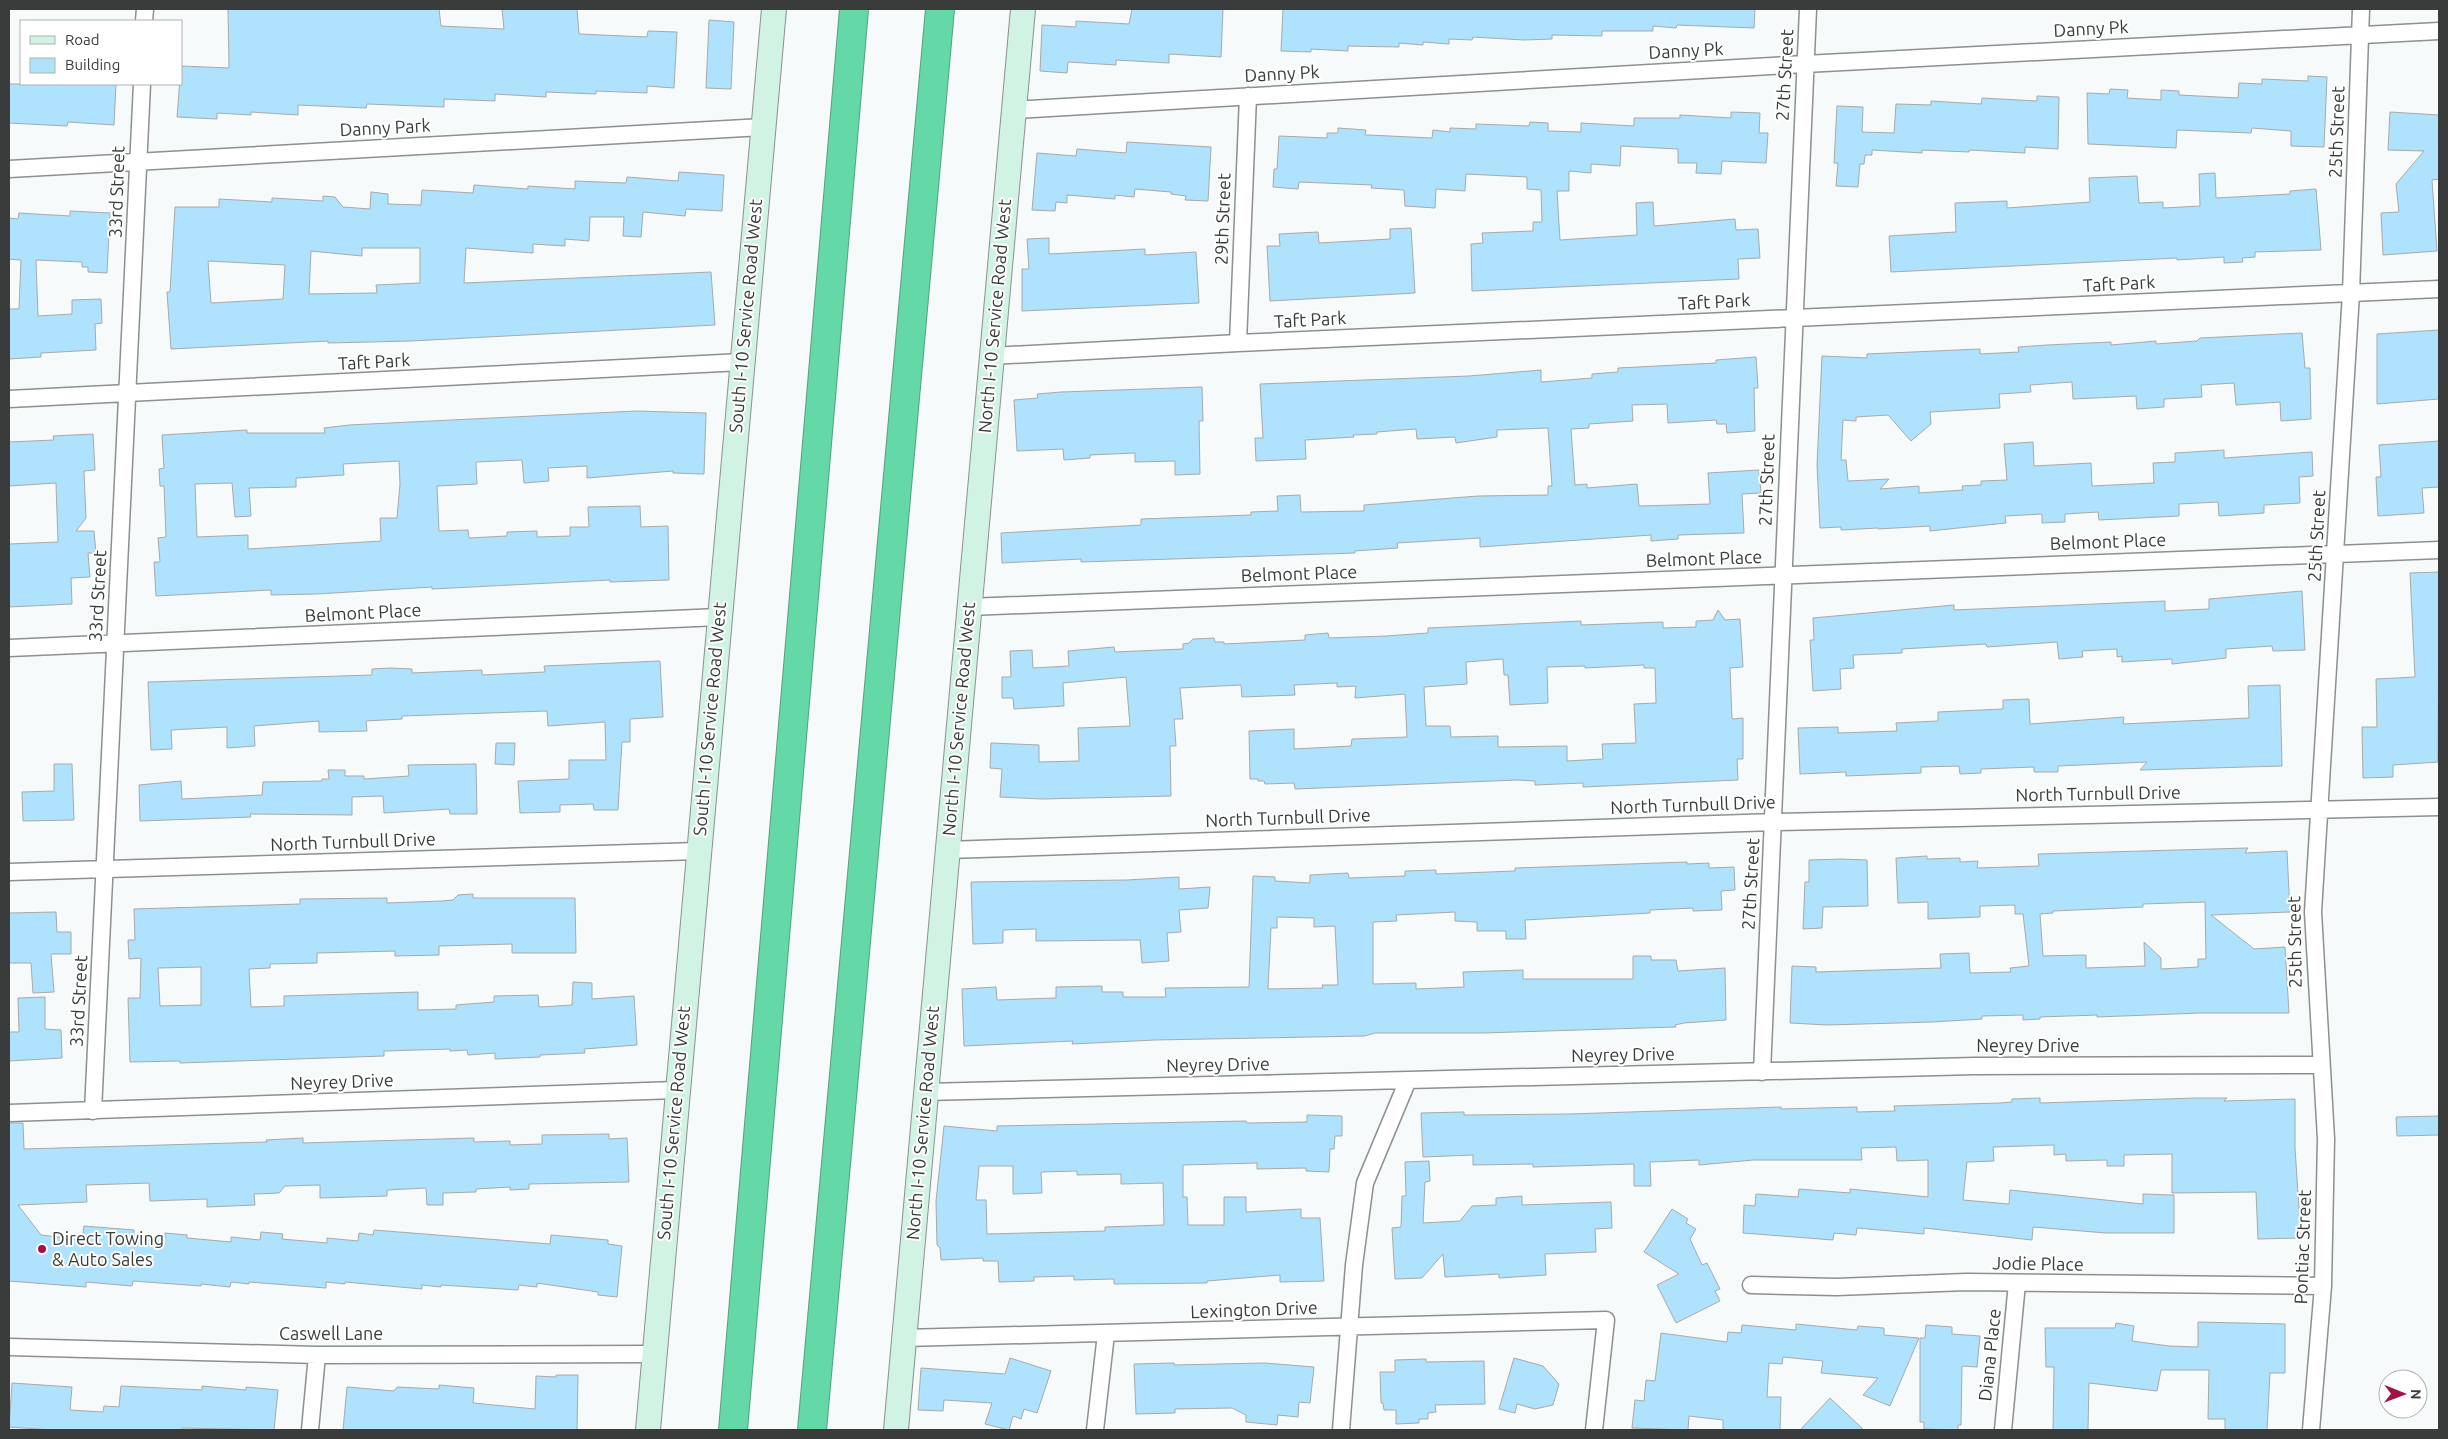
<svg xmlns="http://www.w3.org/2000/svg" width="2448" height="1439" font-family="Ubuntu,sans-serif">
<style>
.building{fill:#aee2fd;stroke:#a7aaac;fill-rule:evenodd}
.lines{fill:none;stroke-linecap:round;stroke-linejoin:round}
.street-casing{stroke:#8c9090;stroke-width:19}
.secondary-casing{stroke:#8c9090;stroke-width:26}
.highway-casing{stroke:#55a181;stroke-width:30}
.street{stroke:#fff;stroke-width:16}
.secondary{stroke:#d0f3e4;stroke-width:24}
.highway{stroke:#64d8a6;stroke-width:28}
.poi-dot{fill:#a61048;stroke:#fff;stroke-width:2}
.labels{text-anchor:middle;stroke-width:4;stroke-linejoin:round;paint-order:stroke}
.street-label{font-size:18px;fill:#3a3c3c;stroke:#fff}
.poi-label{font-size:18px;fill:#3a3c3c;stroke:#fff;text-anchor:start}
</style>
<rect width="100%" height="100%" fill="#f6fafa"/>
<!-- building -->
<path class="building" d="M228 9H439L441 26 504 29 502 9H577L579 34 647 37 648 31 677 32 674 88 647 86V93L596 91V94L546 92V97L495 94V101L444 99V107L367 104 366 108 298 105V115L251 112V115L217 113V119L177 117 181 66 229 68Z
M1132 9H1223L1221 57 1169 54V63L1116 60V65L1068 62 1067 73 1040 71 1042 25 1076 27V21L1129 24Z
M1283 9H1755L1754 28 1677 25 1676 28 1653 26V31H1602V36L1552 35V39L1524 40 1473 37 1472 40 1449 39V44L1423 42V45L1399 43V47L1348 46V51L1311 49V52L1281 51Z
M709 20 734 22 731 89 706 88Z
M2308 76 2327 77 2324 147 2291 146V131L2252 128 2251 133 2177 130 2176 148 2088 144 2087 93 2109 94 2110 89 2128 90 2127 98 2161 100V90L2179 91V95L2238 98 2239 83 2262 84V79L2308 81Z
M9 84H116L114 125 68 122 67 126 9 123Z
M2037 96 2059 97 2058 149 2025 147V153L1969 150V152L1922 150V153L1872 150V155H1865L1864 164H1860L1858 187 1836 186 1838 163H1834L1837 106 1863 107 1862 132 1894 133 1896 104 1931 105V101L1981 104 1982 98 2037 101Z
M1731 112 1760 113 1759 133H1768L1766 163 1722 161 1721 174 1696 173 1697 163H1678V149L1621 146 1620 166 1591 164V173L1569 171V191H1557L1560 240 1637 235 1636 203 1653 202 1654 226 1735 219 1736 230 1758 229 1760 258 1738 259 1739 279 1472 291 1471 244 1483 243 1482 233 1533 231V222H1542L1541 190 1527 189V177L1466 174 1465 191 1436 189 1435 208 1405 206 1404 190 1371 188 1372 185 1299 182 1298 189 1273 187 1274 169H1277L1279 136 1327 138V133H1338V128L1366 130 1365 135H1368L1432 138 1433 130 1450 132V128L1476 129V124L1529 126 1530 122 1548 123V131L1581 132V123L1634 126V118H1680V115L1731 118Z
M2390 112 2439 115V179L2432 180 2437 251 2383 255 2381 213 2399 212 2396 184 2424 151 2388 150Z
M1127 142 1211 147 1208 201 1185 200 1186 196 1171 194V192L1135 189 1134 197 1115 195V199L1067 195V203L1056 202 1055 211 1032 210 1037 153 1076 156 1077 149 1126 153Z
M679 172 724 175 722 211 686 209 685 216 643 212 641 237 623 236 624 217H590L589 241 565 239V246L533 244V253L466 248 464 283 711 272 715 325 411 341 328 343V341L171 349 167 292H170L175 207H219V199L272 202V198L323 201V196L335 197 343 207 370 209 371 192 388 194V204L421 205 422 190 473 193 474 185 528 189V186L575 189V181L626 183 627 177 678 181ZM362 248H420V283L376 285 377 293 309 294 311 251 362 256ZM208 261 285 265 283 299 211 303Z
M2215 173 2216 198 2290 194V191L2316 189 2321 250 2255 252V257L2242 258 2243 262 2224 263V257L2177 260V258L1891 272 1889 236 1956 232 1955 203 2007 201V208L2090 202 2089 178 2137 176 2139 203 2163 202V208L2200 206 2199 174Z
M70 211 110 213 107 273 88 272V267H82V262L36 260 38 316 72 314V300L101 299 102 323 95 324 96 350 41 353V357L9 359V309H19L21 260 9 259V218L18 219 19 213 70 216Z
M1411 228 1415 293 1270 301 1267 246H1280L1279 234 1318 232 1319 243 1390 239V229Z
M1049 238V254L1145 249V255L1196 252 1199 303 1022 311V269H1029L1027 239Z
M2439 330V399L2377 404V334Z
M2302 333 2305 368H2310L2311 419 2281 421 2280 402 2236 405 2234 383 2201 385 2202 397 2164 399V407L2137 409 2136 396 2073 399 2072 382 2030 385 2031 392 1999 394 2000 408 1930 412 1931 424 1911 441 1888 415 1856 417V421L1843 420 1841 460H1846L1848 481 1889 479 1880 489 1919 486V493L1963 490 1962 486 1981 485V481L2007 480 2004 444 2033 442 2034 466 2091 463 2092 486 2154 483 2153 463 2175 462V453L2224 450V458L2312 452 2313 476 2299 477 2300 503 2264 505V513L2219 516 2218 502 2179 504V516L2099 520 2098 512 2065 514V522L2042 523V514L2005 516 2006 523 1930 531V526L1878 529V528L1841 530V527L1820 528 1817 465 1822 356 1867 358V354L1980 349V354L2019 352 2018 347 2047 345 2111 342V345L2156 341V344L2197 341 2200 338Z
M1756 357 1758 388H1754L1755 431 1727 433 1726 424H1717L1716 420 1668 423 1667 404 1632 405 1633 421 1589 424V428L1571 429 1575 485 1587 484V488L1637 484 1639 506 1710 504 1708 473 1759 470 1761 493 1742 494 1744 533 1678 535V539L1651 541V535L1480 547V538L1397 543 1398 548 1355 551V553L1081 562V559L1002 563 1001 533 1141 525V519L1251 515V512L1278 511 1277 496 1300 495 1301 512 1364 511V505L1478 496 1548 495V486H1552L1548 428 1497 430V437L1456 443 1455 437 1417 439 1416 429 1377 432V434L1353 435 1354 437 1305 440 1306 459 1256 461 1255 438H1263L1260 384 1469 376 1541 370V382L1592 378V374L1618 372V368L1716 363V360Z
M1202 387 1203 421H1199L1200 474 1175 475V461L1135 462V453L1090 455V458L1064 460 1063 449 1017 451 1014 400 1038 398 1037 394 1061 392Z
M636 411 706 413 704 474 673 473V471L587 478V466L548 468 549 481 524 483 522 460 476 462 477 484 437 486 439 531 468 530 469 538 507 536V532L537 531V537L570 536V527H589L588 507 640 506 641 527 668 526 669 580 610 582V580L432 589V587L317 594 271 595V590L156 596 154 562H160L158 538 166 537 164 486H160L159 469 164 468 162 435 247 430V433H325L324 428 349 425ZM399 461 400 484 397 518H380L381 541 248 549V535L197 537 195 484 232 483 235 517 251 516 249 488 296 487V478L344 475 343 464Z
M93 434 95 470 84 471 86 518 76 531H94L96 553H88L90 577 71 578 72 604 9 607V544L58 542 56 483 9 486V442L54 440 53 436Z
M2439 441V487L2422 488 2424 513 2378 516 2376 477H2381L2379 445Z
M2439 572 2438 762 2393 765V777L2363 778 2362 727H2377L2376 679 2415 677 2410 573Z
M2302 591 2305 650 2273 651 2272 646 2226 649V658L2172 664V659L2122 662V656L2117 657V649L2082 651 2083 657 2059 659 2057 642 1987 647 1986 644 1902 649V653L1853 655 1854 668 1840 669 1841 689 1813 691 1810 640H1814L1813 618 1954 605V610L2165 601V611L2209 609V599Z
M1718 610 1725 620 1740 619 1743 667 1730 668 1732 719 1743 718V759H1737L1738 780 1583 787V783L1535 785V781L1517 780 1295 789 1294 783 1265 784 1264 781H1258V779H1250L1249 731 1294 729V749L1351 746 1352 739 1407 737 1405 694 1355 698 1356 686 1337 687V683L1294 685 1295 695 1242 697 1241 685 1180 688 1183 719H1174L1176 746H1170L1171 796 1042 799 1000 797 1002 769 990 768 991 743 1039 745V762L1079 761 1078 728 1130 726 1126 677 1063 683 1064 706 1014 709 1013 698H1002V677H1011L1010 651 1032 650 1033 668 1069 666 1068 651 1114 647 1115 652 1183 649V644L1189 643 1193 639 1214 638 1215 642H1224V644L1305 640V635L1328 633 1329 638 1386 636 1428 633V628L1581 621V625L1663 622V628L1696 627V621L1713 620ZM1503 659 1504 675H1508L1510 705 1548 703 1547 667 1585 666V668L1644 665V668H1655L1656 703 1634 704 1636 743 1602 744 1603 759 1567 761V746L1498 747V736L1451 737 1450 726H1426L1424 687 1467 684 1466 662Z
M660 661 663 717 630 719V742H622L618 810H594L593 804 560 805V812L520 813 518 781 569 779V760H606L605 722 548 726 547 711 402 716V719L366 721 367 731 319 732V721L254 726 255 746 227 748V727L171 730 172 749 151 750 148 682 372 675V669L390 668 412 669V673L482 670V675L545 672 544 666Z
M2280 685 2282 766 2140 770 2147 762 2058 766V772H2034V767L1981 769V773L1960 774 1959 766 1921 767V773L1846 776V772L1800 774 1798 728 1838 727V733L1897 731 1896 723 1938 721V712L2003 709V700L2029 699 2030 724 2124 717 2123 724 2249 718 2248 686Z
M496 743H515L514 765 495 764Z
M54 764H72L74 820 23 821 22 792 54 791Z
M476 764 477 814H450L449 809 384 813 383 796 352 797V815L250 814 251 817 140 821 139 785 181 781 182 799 262 795 263 782 322 781V779H329L328 770H345V776H364V779L409 776 408 765Z
M2248 848 2245 853 2287 851 2290 912 2211 915 2254 949 2285 947 2289 1013H2200L2097 1017V1015L2040 1017V1019L2023 1020V1015L1982 1016V1019L1933 1022 1827 1025 1790 1023 1792 966 1816 967V972L1941 968 1940 954 1969 953 1970 973 2011 972 2010 968 2029 966 2023 914H2015V905L1980 906V917L1928 919V902L1898 903 1896 858 1927 856V859L1960 858V862L1978 861 1977 868 2039 866 2038 854ZM2205 902 2206 959H2198V967L2161 969V958L2144 942 2145 966 2086 968V955L2043 956 2040 914 2053 913V911L2143 907V904Z
M1842 859 1867 860 1868 906 1823 907 1822 928 1803 929 1805 882H1809V860Z
M1687 862V864L1709 863V868L1734 867 1735 890 1721 891 1722 910 1693 911V908L1650 910V913L1525 920 1526 939H1506V931H1477V922L1455 921V912L1396 915 1397 921 1373 922V984L1416 983V989L1464 987 1463 972 1523 970V979H1633V956H1651V960H1676L1678 971 1725 968 1726 1020 1684 1023 1675 1025 1676 1027 1642 1028 1483 1033H1375L1365 1036 1155 1040 1072 1044 1073 1041 964 1046 962 989 996 987 997 1000 1056 998V987L1102 986V992H1123V997H1166L1165 988 1249 987 1253 876 1275 877V881L1310 883V875L1348 873 1349 878 1405 876V871L1436 870V874L1515 871V868ZM1277 917 1314 918V927L1335 926 1338 985H1322L1323 988 1268 989 1271 928H1277Z
M1179 877V889L1210 887 1208 908 1179 910 1181 932 1167 933 1169 961 1142 963 1140 940 1036 941V929L1003 930V943L973 944 971 882 1127 880Z
M473 894V898H575L576 953H512V944L439 946V955L395 956V951L317 953V963L270 964V968L249 969 251 1007 284 1006V996L418 992V1010L456 1009V1005L494 1002V996L538 995 539 1007 572 1005 573 982 592 983V999L634 996 637 1045 584 1049 585 1053 540 1055V1057L495 1059V1053L468 1055 467 1050 450 1051V1049L384 1051V1056L180 1063V1061L130 1062 128 998H140L141 958 129 959 128 940H135L134 909 300 904V899L387 898V903L442 901 453 900 458 895ZM201 967V1005L160 1006 158 968Z
M56 912 57 932H71V954H51L54 992 33 993 31 963H9V913Z
M45 997V1029L61 1030 62 1058 9 1061V1032H19L18 998Z
M2040 1098V1103L2196 1098H2227L2224 1101 2295 1099V1148L2301 1238 2258 1239 2256 1192 2172 1193V1154L2124 1155V1166H2107V1160L2066 1161V1154L2054 1155V1145L1993 1147 1994 1161 1967 1162 1963 1200 2009 1204 2010 1190 2143 1204V1194L2174 1195V1233H2106L2033 1227 2032 1240 1924 1228V1234L1857 1228 1856 1235 1834 1233 1833 1240 1743 1233 1744 1205 1755 1206 1756 1194 1798 1197 1799 1189 1850 1193V1189L1928 1197V1160L1897 1161 1896 1147 1861 1148 1862 1160H1753L1699 1165V1160L1650 1162 1651 1186H1634V1164L1533 1167V1164L1473 1165V1155L1423 1157 1421 1113 1464 1112V1115L1569 1114 1781 1107V1109L1857 1107V1112L1895 1111 1894 1106 2000 1103 2012 1102V1099Z
M1307 1115 1342 1116V1136H1335L1334 1149H1330L1329 1172 1306 1171V1168L1257 1169V1163L1183 1165V1197H1187L1188 1225H1224V1197H1246V1212L1301 1209V1218H1320L1324 1281 1280 1282V1275L1207 1281V1283L1114 1284V1279L1074 1280V1276L1034 1277V1281L999 1282 998 1261H983V1258L941 1260 940 1248 937 1245 936 1201 944 1126 997 1131V1126L1246 1121 1247 1123 1307 1122ZM979 1166H1013V1194L1042 1193 1041 1172 1077 1171V1175L1121 1174V1184L1163 1183 1164 1225 1105 1227V1231L987 1234 986 1200H976Z
M2439 1116V1135L2397 1136 2396 1117Z
M9 1123H23L24 1149 267 1142 266 1140 303 1138V1143L474 1138V1142L510 1141V1145L542 1144V1135L609 1134V1139L627 1138 629 1182 529 1184V1189L510 1190V1187L476 1189V1192L443 1193V1205H427L426 1188 387 1190V1196L320 1198V1185L285 1186 279 1193 254 1194 255 1205 207 1207V1199L150 1201 149 1183 86 1185 87 1202 18 1205 41 1235 82 1240 84 1226 134 1230V1235L165 1238V1233L187 1235V1238L231 1242V1237L260 1240 261 1232 283 1234 282 1239 327 1243V1238L358 1241 359 1233 373 1235 374 1230 550 1244 551 1235 608 1240V1244L622 1246 617 1297 598 1295V1292L537 1283V1287L519 1285 518 1290 441 1285V1287L422 1285V1289L345 1282V1284L326 1282V1288L249 1282V1284L231 1282 230 1287 201 1284V1286L133 1281 132 1286 86 1282V1287L9 1281Z
M1429 1161 1430 1181 1425 1182 1423 1223 1460 1221 1472 1206 1496 1205V1198L1522 1196V1205L1611 1202 1612 1228 1595 1229 1596 1252 1545 1254 1546 1275 1499 1278V1274L1445 1277 1443 1254 1422 1278 1395 1279 1392 1228 1401 1227 1402 1196H1406L1405 1162Z
M1672 1209 1688 1219 1686 1223 1696 1229 1690 1239 1702 1265 1707 1263 1720 1289 1715 1291 1720 1301 1676 1323 1657 1285 1679 1274 1644 1252Z
M2198 1322 2285 1324V1373H2270L2267 1430H2225V1419H2208L2209 1370H2161L2157 1391 2089 1383 2088 1430H2053L2054 1367H2046L2045 1328H2115L2116 1323 2134 1326 2132 1341 2169 1346 2198 1347Z
M1796 1324 1857 1330 1858 1326 1884 1328V1335L1919 1338 1890 1406 1863 1395 1878 1378 1821 1373 1823 1361 1783 1357 1782 1364 1769 1363 1767 1397H1781L1780 1430H1723V1420L1689 1416 1688 1430 1632 1428 1635 1400 1644 1401 1646 1380 1655 1381 1661 1333 1727 1342 1728 1332 1741 1333 1742 1325 1796 1330Z
M1926 1325 1952 1327V1334L1980 1336 1977 1367 1962 1366 1961 1425H1958V1430L1924 1429V1422H1920V1338H1925Z
M1010 1358 1051 1371 1037 1413 1024 1409 1021 1419 1013 1416 1009 1430 985 1424 992 1403 944 1400 943 1411 918 1410 921 1368 1005 1374Z
M1514 1358 1543 1366 1559 1384 1553 1405 1535 1409 1517 1404 1515 1413 1499 1409Z
M1426 1359V1362L1484 1361 1485 1404 1435 1405 1436 1412 1428 1413V1419H1419V1423L1396 1424V1410H1384L1383 1403H1381L1380 1372H1395V1360Z
M1174 1363V1365L1264 1363 1314 1367 1310 1403 1299 1402 1298 1417 1278 1415 1277 1425 1246 1422V1415L1232 1408 1175 1409V1413L1136 1414 1134 1364Z
M556 1375H578L577 1430H343L347 1387 394 1391 397 1387 439 1389V1385L474 1388 473 1403 535 1409 536 1376 556 1377Z
M12 1383 72 1387 70 1410 103 1412 104 1406 119 1407 121 1386 202 1390V1386L246 1390V1387L278 1390 274 1430 182 1428V1430H52L9 1427Z
M1830 1398 1864 1430H1800Z"/>
<g class="lines">
<defs>
<path id="street" d="M144 21 145 9
M1014 110 1805 64 2439 31
M9 169 763 127
M1238 343 1248 96
M991 356 1238 343 2439 289
M9 399 742 362
M969 607 2439 550
M9 648 719 617
M948 850 1774 822 2439 807
M9 872 699 851
M1762 1072 1808 9
M925 1092 1975 1066 2321 1065
M93 1111 142 84
M9 1113 676 1090
M1751 1285 1837 1287 1966 1282 2323 1286
M904 1338 1606 1320 1594 1430
M9 1347 317 1355 654 1354
M310 1430 317 1355
M1095 1430 1106 1334
M1341 1430 1354 1265 1365 1183 1408 1080
M2003 1430 2017 1283
M2311 1430 2323 1286 2326 1139 2313 912 2351 293 2361 9"/>
<path id="secondary" d="M648 1430 774 9
M896 1430 1023 9"/>
<path id="highway" d="M733 1430 854 9
M812 1430 940 9"/>
</defs>
<!-- street casing -->
<use href="#street" class="street-casing"/>
<!-- secondary casing -->
<use href="#secondary" class="secondary-casing"/>
<!-- highway casing -->
<use href="#highway" class="highway-casing"/>
<!-- street -->
<use href="#street" class="street"/>
<!-- secondary -->
<use href="#secondary" class="secondary"/>
<!-- highway -->
<use href="#highway" class="highway"/>
</g>
<!-- markers -->
<circle class="poi-dot" cx="42" cy="1249" r="5"/>
<g class="labels">
<!-- street labels -->
<g class="street-label">
<text transform="translate(2091 29) rotate(-3)" y="6">Danny Pk</text>
<text transform="translate(1686 51) rotate(-3)" y="6">Danny Pk</text>
<text transform="translate(1282 74) rotate(-3)" y="6">Danny Pk</text>
<text transform="translate(1785 75) rotate(-87)" y="6">27th Street</text>
<text transform="translate(385 128) rotate(-3)" y="6">Danny Park</text>
<text transform="translate(2337 132) rotate(-88)" y="6">25th Street</text>
<text transform="translate(117 192) rotate(-88)" y="6">33rd Street</text>
<text transform="translate(1223 219) rotate(-88)" y="6">29th Street</text>
<text transform="translate(2119 284) rotate(-3)" y="6">Taft Park</text>
<text transform="translate(1714 302) rotate(-3)" y="6">Taft Park</text>
<text transform="translate(746 316) rotate(-85)" y="6">South I-10 Service Road West</text>
<text transform="translate(995 316) rotate(-85)" y="6">North I-10 Service Road West</text>
<text transform="translate(1310 320) rotate(-3)" y="6">Taft Park</text>
<text transform="translate(374 362) rotate(-3)" y="6">Taft Park</text>
<text transform="translate(1767 480) rotate(-88)" y="6">27th Street</text>
<text transform="translate(2317 536) rotate(-87)" y="6">25th Street</text>
<text transform="translate(2108 542) rotate(-2)" y="6">Belmont Place</text>
<text transform="translate(1704 559) rotate(-2)" y="6">Belmont Place</text>
<text transform="translate(1299 574) rotate(-2)" y="6">Belmont Place</text>
<text transform="translate(98 596) rotate(-87)" y="6">33rd Street</text>
<text transform="translate(363 613) rotate(-3)" y="6">Belmont Place</text>
<text transform="translate(710 719) rotate(-85)" y="6">South I-10 Service Road West</text>
<text transform="translate(959 719) rotate(-85)" y="6">North I-10 Service Road West</text>
<text transform="translate(2098 794) rotate(-1)" y="6">North Turnbull Drive</text>
<text transform="translate(1693 805) rotate(-2)" y="6">North Turnbull Drive</text>
<text transform="translate(1288 818) rotate(-2)" y="6">North Turnbull Drive</text>
<text transform="translate(353 842) rotate(-2)" y="6">North Turnbull Drive</text>
<text transform="translate(1751 884) rotate(-87)" y="6">27th Street</text>
<text transform="translate(2295 942) rotate(-91)" y="6">25th Street</text>
<text transform="translate(79 1001) rotate(-87)" y="6">33rd Street</text>
<text x="2028" y="1052">Neyrey Drive</text>
<text transform="translate(1623 1055) rotate(-1)" y="6">Neyrey Drive</text>
<text transform="translate(1218 1065) rotate(-1)" y="6">Neyrey Drive</text>
<text transform="translate(342 1082) rotate(-2)" y="6">Neyrey Drive</text>
<text transform="translate(674 1123) rotate(-85)" y="6">South I-10 Service Road West</text>
<text transform="translate(923 1123) rotate(-85)" y="6">North I-10 Service Road West</text>
<text transform="translate(2303 1247) rotate(-88)" y="6">Pontiac Street</text>
<text transform="translate(2038 1264) rotate(1)" y="6">Jodie Place</text>
<text transform="translate(1254 1310) rotate(-2)" y="6">Lexington Drive</text>
<text x="331" y="1340">Caswell Lane</text>
<text transform="translate(1990 1355) rotate(-84)" y="6">Diana Place</text>
</g>
<!-- poi labels -->
<g class="poi-label">
<text x="52" y="1245">Direct Towing<tspan x="52" dy="21">&amp; Auto Sales</tspan></text>
</g>
</g>
<!-- border -->
<rect width="2448" height="1439" fill="none" stroke="#3a3c3c" stroke-width="20"/>
<!-- legend -->
<rect x="20" y="20" width="162" height="65" fill="#ffffff" stroke="#b0b1b1"/>
<rect x="30" y="36" width="25" height="8" fill="#d0f3e4" stroke="#b0b1b1"/>
<text x="65" y="45" font-size="15" fill="#3a3c3c">Road</text>
<rect x="30" y="58" width="25" height="15" fill="#aee2fd" stroke="#b0b1b1"/>
<text x="65" y="70" font-size="15" fill="#3a3c3c">Building</text>
<!-- north arrow -->
<g transform="translate(2403 1394) rotate(91)"><circle r="24" fill="#ffffff" stroke="#b0b1b1"/>
<path d="M0-4L9 19L0 12L-9 19Z" fill="#a61048"/>
<text y="-8" font-size="14" font-weight="bold" text-anchor="middle" fill="#3a3c3c">N</text>
</g>
</svg>
